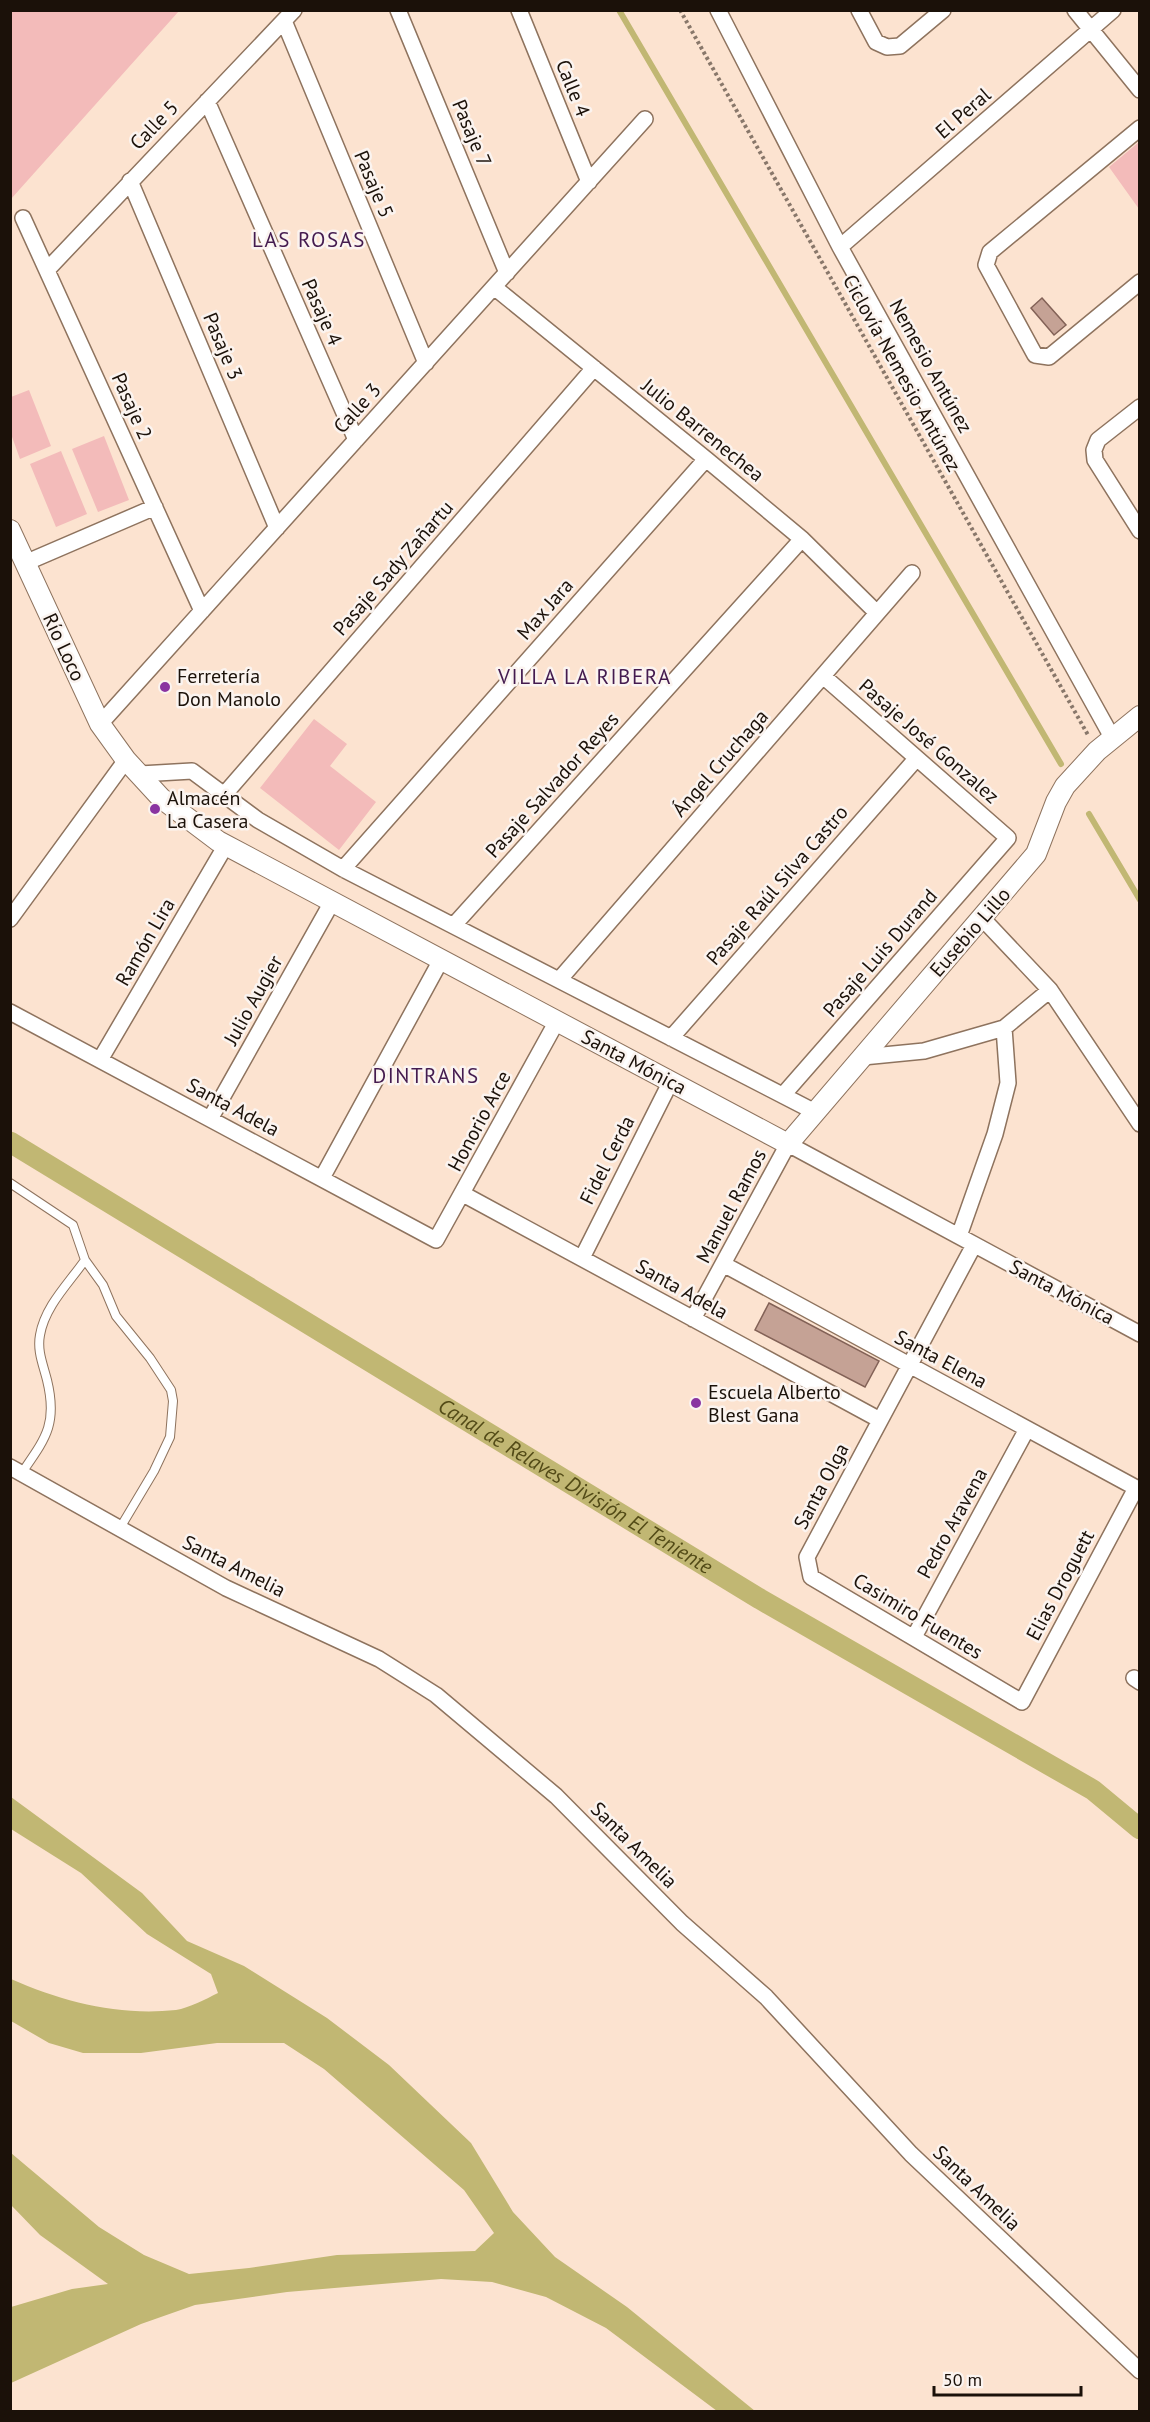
<svg xmlns="http://www.w3.org/2000/svg" width="1150" height="2422" font-family="'PT Sans',sans-serif">
<style>
.green{fill:#f3bbba}
.water{fill:#c1b773}
.lines{fill:none;stroke-linecap:round;stroke-linejoin:round}
.stream{stroke:#c1b773;stroke-width:6}
.canal{stroke:#c1b773;stroke-width:21}
.building{fill:#c5a295;stroke:#836257;stroke-width:1.5}
.service-casing{stroke:#8e735e;stroke-width:10}
.minor-casing{stroke:#8e735e;stroke-width:18}
.tertiary-casing{stroke:#8e735e;stroke-width:22}
.path{stroke:#88776a;stroke-width:4;stroke-dasharray:3 3;stroke-linecap:butt}
.service{stroke:#fff;stroke-width:8}
.minor{stroke:#fff;stroke-width:15}
.tertiary{stroke:#fff;stroke-width:20}
.poi-dot{fill:#8a34a1;stroke:#fbf4f0;stroke-width:2}
.labels{text-anchor:middle;stroke-width:5;stroke-linejoin:round;paint-order:stroke}
.street-label{font-size:20px;fill:#1b1109;stroke:#fbf4f0}
.poi-label{font-size:20px;fill:#1b1109;stroke:#fbf4f0;text-anchor:start}
.neighbourhood-label{font-size:21px;letter-spacing:1.5px;fill:#441b4f;stroke:#fbf4f0}
.water-label{font-size:21px;font-style:italic;fill:#534b17;stroke:#fbf4f0}
</style>
<rect width="100%" height="100%" fill="#fce3d0"/>
<!-- green -->
<path class="green" d="M11 10 179 11 11 199 10 11Z
M1139 142V209L1109 167Z
M29 390 51 446 20 459 11 434V397Z
M104 436 129 500 98 512 72 449Z
M61 451 87 514 56 527 30 464Z
M314 719 347 744 330 766 376 802 339 850 260 788Z"/>
<!-- water -->
<path class="water" d="M11 1797 142 1893 187 1941 244 1966 327 2018 389 2065 471 2143 513 2212 555 2257 627 2307 755 2411H717L606 2328 546 2297 492 2282 441 2279 287 2292 195 2305 141 2324 11 2383V2307L72 2289 108 2284 40 2235 11 2205V2153L99 2227 144 2255 189 2274 249 2268 337 2255 475 2251 494 2233 464 2190 324 2069 284 2043H217L141 2053H83L49 2043 11 2021V1979C63 2002 118 2016 176 2010 189 2008 206 1999 218 1993L211 1974 147 1934 81 1873 11 1829Z"/>
<g class="lines">
<!-- stream -->
<path class="stream" d="M619 10 1061 764
M1089 814 1140 900"/>
<!-- canal -->
<path class="canal" id="s1" d="M10 1142 760 1599 1093 1790 1140 1829"/>
</g>
<!-- building -->
<path class="building" d="M1042 298 1066 325 1054 335 1031 308Z
M769 1303 879 1361 865 1387 755 1330Z"/>
<g class="lines">
<defs>
<path id="service" d="M10 1183 73 1225 85 1260 103 1285 116 1316 150 1358 171 1390 173 1401 170 1437 154 1471 120 1528
M21 1474C45 1439 58 1425 47 1380 43 1364 37 1351 40 1335 45 1306 69 1283 85 1260"/>
<path id="minor" d="M398 10 507 273
M519 10 589 182
M718 10 840 247 1113 739
M859 10 876 42 887 47 900 46 943 10
M1075 10 1140 90
M284 21 426 363
M207 101 356 440
M1140 128 990 252 986 265 1035 355 1049 357 1140 282
M130 181 277 528
M23 218 202 611
M840 247 1113 10
M47 270 294 10
M494 287 706 459 802 539 877 613
M1140 407 1098 440 1094 450 1095 460 1140 531
M25 563 155 507
M100 724 645 119
M140 774 192 771 258 820 343 869 815 1112
M223 796 594 368
M343 869 706 459
M982 918 1050 990 1140 1124
M10 919 126 760
M454 925 802 539
M559 980 912 573
M10 1012 436 1240 557 1021
M671 1038 916 759
M863 1057 924 1051 1004 1028 1050 990
M100 1060 226 845
M783 1095 1008 838 823 676
M210 1119 332 902
M322 1178 441 960
M463 1194 880 1420
M959 1236 995 1134 1008 1083 1004 1028
M974 1245 807 1557 811 1577 1022 1702 1136 1488
M582 1258 671 1081
M723 1264 1140 1490
M693 1319 788 1144 1140 1334
M10 1467 226 1588 379 1659 436 1695 556 1796 682 1923 766 1997 911 2154 1140 2371
M914 1637 1027 1429
M1134 1678 1140 1682"/>
<path id="tertiary" d="M10 530 100 724 126 760 161 798 218 841 788 1144 1036 854 1056 802 1065 786 1097 751 1140 716"/>
</defs>
<!-- service casing -->
<use href="#service" class="service-casing"/>
<!-- minor casing -->
<use href="#minor" class="minor-casing"/>
<!-- tertiary casing -->
<use href="#tertiary" class="tertiary-casing"/>
<!-- path -->
<path class="path" d="M680 10 1088 735"/>
<!-- service -->
<use href="#service" class="service"/>
<!-- minor -->
<use href="#minor" class="minor"/>
<!-- tertiary -->
<use href="#tertiary" class="tertiary"/>
</g>
<!-- markers -->
<g class="poi-dot">
<circle cx="165" cy="687" r="6"/>
<circle cx="155" cy="809" r="6"/>
<circle cx="696" cy="1403" r="6"/>
</g>
<g class="labels">
<!-- street labels -->
<g class="street-label">
<text transform="translate(573 88) rotate(68)" y="7">Calle 4</text>
<text transform="translate(963 113) rotate(-41)" y="7">El Peral</text>
<text transform="translate(154 125) rotate(-46)" y="7">Calle 5</text>
<text transform="translate(472 133) rotate(67)" y="7">Pasaje 7</text>
<text transform="translate(374 184) rotate(67)" y="7">Pasaje 5</text>
<text transform="translate(322 312) rotate(66)" y="7">Pasaje 4</text>
<text transform="translate(223 346) rotate(67)" y="7">Pasaje 3</text>
<text transform="translate(931 366) rotate(61)" y="7">Nemesio Antúnez</text>
<text transform="translate(902 373) rotate(61)" y="7">Ciclovía Nemesio Antúnez</text>
<text transform="translate(132 406) rotate(66)" y="7">Pasaje 2</text>
<text transform="translate(357 408) rotate(-48)" y="7">Calle 3</text>
<text transform="translate(703 430) rotate(39)" y="7">Julio Barrenechea</text>
<text transform="translate(393 568) rotate(-49)" y="7">Pasaje Sady Zañartu</text>
<text transform="translate(545 609) rotate(-49)" y="7">Max Jara</text>
<text transform="translate(64 647) rotate(65)" y="7">Río Loco</text>
<text transform="translate(929 741) rotate(41)" y="7">Pasaje José Gonzalez</text>
<text transform="translate(720 763) rotate(-49)" y="7">Ángel Cruchaga</text>
<text transform="translate(552 785) rotate(-48)" y="7">Pasaje Salvador Reyes</text>
<text transform="translate(777 885) rotate(-49)" y="7">Pasaje Raúl Silva Castro</text>
<text transform="translate(970 932) rotate(-49)" y="7">Eusebio Lillo</text>
<text transform="translate(145 942) rotate(-60)" y="7">Ramón Lira</text>
<text transform="translate(880 953) rotate(-49)" y="7">Pasaje Luis Durand</text>
<text transform="translate(253 1000) rotate(-61)" y="7">Julio Augier</text>
<text transform="translate(634 1062) rotate(28)" y="7">Santa Mónica</text>
<text transform="translate(233 1107) rotate(28)" y="7">Santa Adela</text>
<text transform="translate(479 1121) rotate(-62)" y="7">Honorio Arce</text>
<text transform="translate(607 1160) rotate(-63)" y="7">Fidel Cerda</text>
<text transform="translate(731 1206) rotate(-62)" y="7">Manuel Ramos</text>
<text transform="translate(682 1289) rotate(29)" y="7">Santa Adela</text>
<text transform="translate(1062 1292) rotate(28)" y="7">Santa Mónica</text>
<text transform="translate(941 1359) rotate(28)" y="7">Santa Elena</text>
<text transform="translate(821 1486) rotate(-62)" y="7">Santa Olga</text>
<text transform="translate(952 1523) rotate(-61)" y="7">Pedro Aravena</text>
<text transform="translate(234 1566) rotate(27)" y="7">Santa Amelia</text>
<text transform="translate(1060 1585) rotate(-62)" y="7">Elias Droguett</text>
<text transform="translate(918 1616) rotate(31)" y="7">Casimiro Fuentes</text>
<text transform="translate(634 1845) rotate(45)" y="7">Santa Amelia</text>
<text transform="translate(977 2188) rotate(44)" y="7">Santa Amelia</text>
</g>
<!-- poi labels -->
<g class="poi-label">
<text x="177" y="683">Ferretería<tspan x="177" dy="23">Don Manolo</tspan></text>
<text x="167" y="805">Almacén<tspan x="167" dy="23">La Casera</tspan></text>
<text x="708" y="1399">Escuela Alberto<tspan x="708" dy="23">Blest Gana</tspan></text>
</g>
<!-- neighbourhood labels -->
<g class="neighbourhood-label">
<text x="309" y="247">LAS ROSAS</text>
<text x="585" y="684">VILLA LA RIBERA</text>
<text x="426" y="1083">DINTRANS</text>
</g>
<!-- water labels -->
<g class="water-label">
<text dy="7" stroke="none"><textPath href="#s1" startOffset="662">Canal de Relaves División El Teniente</textPath></text>
</g>
</g>
<!-- border -->
<rect width="1150" height="2422" fill="none" stroke="#1b1109" stroke-width="24"/>
<!-- scale -->
<path d="M934 2386v9h147v-9" fill="none" stroke="#1b1109" stroke-width="3"/>
<text x="943" y="2386" font-size="18" fill="#1b1109" stroke="#fbf4f0" stroke-width="4.5" paint-order="stroke">50 m</text>
</svg>
